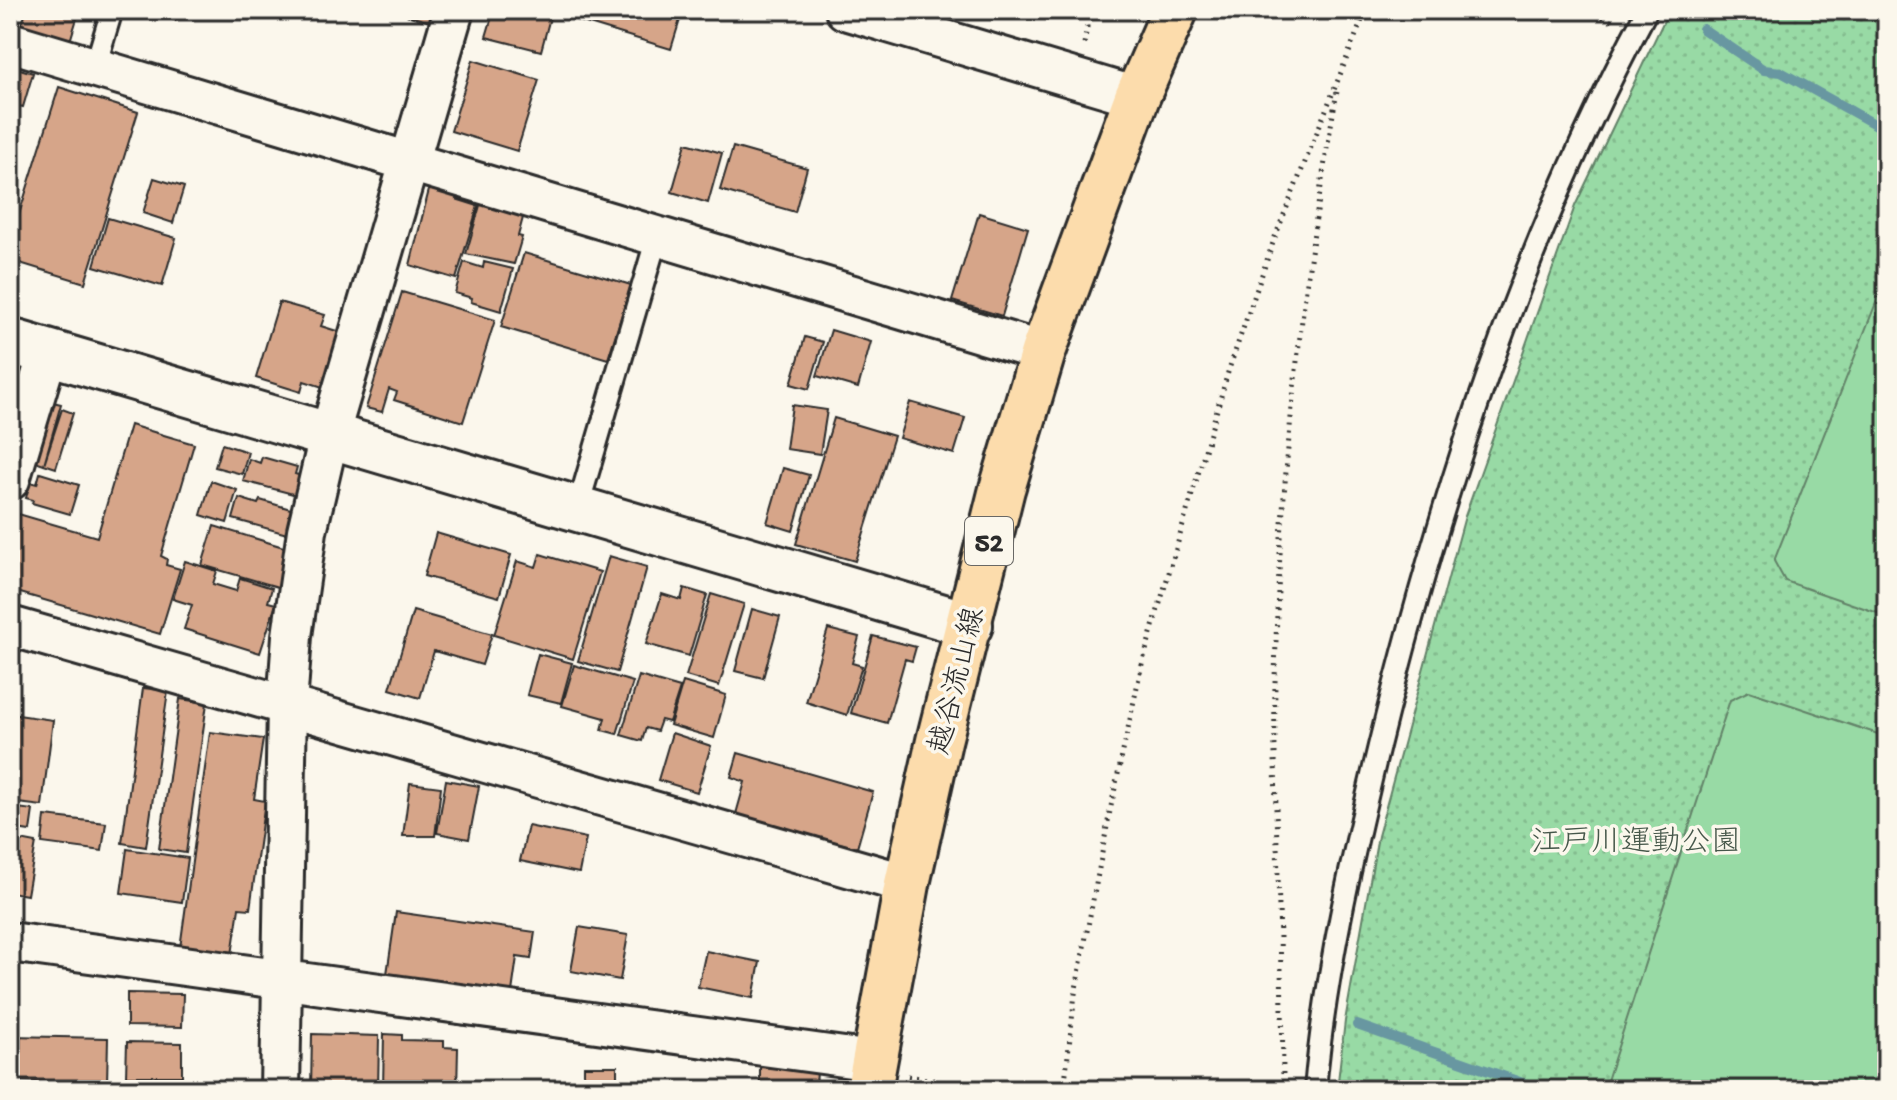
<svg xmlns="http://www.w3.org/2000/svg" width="1897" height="1100" font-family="'Gochi Hand','Klee One',sans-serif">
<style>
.grass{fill:url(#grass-dots);stroke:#628268;stroke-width:2}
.pitch{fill:#98daa5;stroke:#628268;stroke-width:2}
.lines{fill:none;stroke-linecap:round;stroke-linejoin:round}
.stream{stroke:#6897a1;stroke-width:10}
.building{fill:#d6a589;stroke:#2b2b2b;stroke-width:2}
.lane-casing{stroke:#2b2b2b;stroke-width:26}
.street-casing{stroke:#2b2b2b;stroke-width:44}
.secondary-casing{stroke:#2b2b2b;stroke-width:50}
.primary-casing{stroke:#2b2b2b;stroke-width:50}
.path{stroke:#2b2b2b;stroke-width:5;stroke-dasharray:2 6;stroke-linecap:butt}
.lane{stroke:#fbf7ec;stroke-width:20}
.street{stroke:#fbf7ec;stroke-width:38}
.secondary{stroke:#fbf7ec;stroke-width:44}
.primary{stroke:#fcdcac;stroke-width:44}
.labels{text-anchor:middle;stroke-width:7;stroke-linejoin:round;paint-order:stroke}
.shield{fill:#fbf7ec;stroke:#696865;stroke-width:2}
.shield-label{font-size:28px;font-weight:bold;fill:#2b2b2b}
.street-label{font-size:30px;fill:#2b2b2b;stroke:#fbf7ec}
.park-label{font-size:30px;fill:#46574a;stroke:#fbf7ec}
</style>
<defs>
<pattern id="grass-dots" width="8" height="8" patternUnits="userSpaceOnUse" patternTransform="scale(2)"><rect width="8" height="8" fill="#98daa5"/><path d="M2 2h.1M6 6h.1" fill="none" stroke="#83bb8e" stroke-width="1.8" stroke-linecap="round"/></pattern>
</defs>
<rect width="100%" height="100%" fill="#fbf7ec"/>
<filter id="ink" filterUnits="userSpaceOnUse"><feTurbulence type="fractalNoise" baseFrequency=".0125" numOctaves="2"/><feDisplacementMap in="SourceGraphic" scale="16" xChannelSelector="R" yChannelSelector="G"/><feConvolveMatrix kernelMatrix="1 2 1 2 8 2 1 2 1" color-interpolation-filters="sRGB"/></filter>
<g filter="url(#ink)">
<!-- grass -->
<path class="grass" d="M1669 10H1887V1090H1337L1345 1021 1378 836 1465 516 1575 206Z"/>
<!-- pitch -->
<path class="pitch" d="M1887 275V616L1785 581 1774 561Z
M1749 691 1887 737V1090H1604L1730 700Z"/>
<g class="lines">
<!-- stream -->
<path class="stream" d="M1703 29 1764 70 1781 72 1887 131
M1357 1025 1543 1090"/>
</g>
<!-- building -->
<path class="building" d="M10 10H20L16 27 10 25Z
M27 10H71L79 12 70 41 21 26Z
M156 10H197L195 17 177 12 175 20 155 14Z
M389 10H433L430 22Z
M494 10H552L541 51 486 37Z
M565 10H683L671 49 563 16Z
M473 60 539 80 517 151 451 131Z
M10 66 33 73 23 107 10 104Z
M59 87 138 112 85 283 10 260V243Z
M686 143 722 153 708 203 672 192Z
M733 147 807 168 795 212 720 190Z
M154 178 184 187 173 223 143 213Z
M430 186 458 193 456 199 478 206 456 279 410 265Z
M481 202 524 214 518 236 522 237 514 264 466 254Z
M979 213 1028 228 1002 316 952 301Z
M108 218 176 238 162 286 94 266Z
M524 253 631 285 608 359 501 327Z
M464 262 483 268 484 262 513 269 501 311 471 302 472 298 455 293Z
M402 292 495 320 463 422 394 400 397 392 389 389 382 412 366 408Z
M279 302 325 315 321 326 343 333 326 388 304 381 301 392 256 378Z
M831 330 871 342 858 388 817 376Z
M805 337 823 342 809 389 791 384Z
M10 381 27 386 10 418Z
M49 401 61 404 44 464 32 460Z
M910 402 965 418 954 454 899 438Z
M792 405 827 410 820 454 786 449Z
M62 409 73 413 56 468 44 464Z
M834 418 894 436 855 561 796 544Z
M130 425 194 444 161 556 167 559 166 565 180 569 160 634 10 590V529L15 513 97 537Z
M222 444 248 452 242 474 215 467Z
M262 457 297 467 295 474 302 476 297 495 243 481 249 459 260 463Z
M783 468 809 475 793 531 767 523Z
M40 473 79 485 70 514 32 503 33 500 26 498 30 482 37 484Z
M211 481 237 490 227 523 201 515Z
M239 498 258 504 260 500 294 510 287 534 233 519Z
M214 526 290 549 278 587 202 565Z
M436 533 511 555 499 597 424 576Z
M540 554 600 572 573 659 494 635 517 561 536 567Z
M609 556 647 567 617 672 578 661Z
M185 561 217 571 213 584 236 591 240 578 272 588 268 602 276 604 260 653 184 629 192 605 173 599Z
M684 588 707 595 689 656 646 644 662 594 681 600Z
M711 594 744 604 719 686 686 676Z
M752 609 780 617 763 678 735 671Z
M413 611 492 634 482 665 434 651 420 698 390 689Z
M828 629 859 637 852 663 862 666 847 715 806 702Z
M873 636 916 647 912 661 905 659 887 723 851 713Z
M538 654 572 663 561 703 527 695Z
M574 665 633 682 617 734 602 730 605 718 562 706Z
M639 676 680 688 669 722 661 720 657 731 646 728 642 741 621 735Z
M683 682 726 695 714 738 670 725Z
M143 688 168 691 146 847 122 843Z
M180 699 207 703 186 853 159 849Z
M11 714 53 720 42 806 10 802Z
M210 732 263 739 254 799 265 801 250 909 239 908 232 955 180 948Z
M672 733 711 746 697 792 658 780Z
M738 753 873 792 857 848 736 814 745 782 731 777Z
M446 780 479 786 469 839 437 833Z
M410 783 441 787 435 836H403Z
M10 807 33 810 30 831 10 828Z
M45 816 106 823 102 851 42 843Z
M528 826 586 838 579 873 520 861Z
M10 838 36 843 27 895 10 892Z
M127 849 188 858 182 902 121 893Z
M396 912 535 932 531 959 517 957 512 992 387 974Z
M579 927 628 935 620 980 571 971Z
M706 951 760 962 753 998 698 987Z
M127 993 183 994 182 1027 127 1026Z
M312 1034 379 1036 378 1090H311Z
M384 1034 402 1035V1040L444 1041V1047L458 1048 457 1090H383Z
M10 1036 108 1038 107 1083 10 1081Z
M127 1042 182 1043V1076H126Z
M584 1066H617V1090H584Z
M760 1067 817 1069 816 1090H760Z
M127 1086H170V1090H127Z"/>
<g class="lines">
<defs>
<path id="lane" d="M95 67 112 10
M577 510 657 237
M1315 1090C1325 974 1352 859 1379 746 1441 493 1523 240 1647 10"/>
<path id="street" d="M845 10 1137 97
M10 42 1043 352
M10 480 48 353
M10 626 907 884
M10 942 873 1061
M280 1090 287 706 292 636 307 531 329 436 454 10"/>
<path id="secondary" d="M10 341 970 625"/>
<path id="primary" d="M869 1090 907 884 939 741 1002 489 1043 352 1137 97 1175 10"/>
</defs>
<!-- lane casing -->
<use href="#lane" class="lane-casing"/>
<!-- street casing -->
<use href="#street" class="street-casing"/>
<!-- secondary casing -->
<use href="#secondary" class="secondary-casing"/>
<!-- primary casing -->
<use href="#primary" class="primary-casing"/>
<!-- path -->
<path class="path" d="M1084 10 1087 27 1084 44
M1588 10 1612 22
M908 1076 991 1090
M1064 1090 1075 994 1110 811 1142 664 1229 369 1275 237 1366 10
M1283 1090C1283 940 1271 791 1276 641 1282 455 1305 269 1338 86"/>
<!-- lane -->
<use href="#lane" class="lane"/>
<!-- street -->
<use href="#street" class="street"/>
<!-- secondary -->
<use href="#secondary" class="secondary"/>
<!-- primary -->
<use href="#primary" class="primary"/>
</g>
</g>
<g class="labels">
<!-- shield labels -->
<rect class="shield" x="965" y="517" width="48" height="48" rx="6"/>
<g class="shield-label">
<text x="989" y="551">52</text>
</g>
<!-- street labels -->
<g class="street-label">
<text transform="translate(955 680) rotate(-76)" y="10">越谷流山線</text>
</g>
<!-- park labels -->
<g class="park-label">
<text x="1636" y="850">江戸川運動公園</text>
</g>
</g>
<!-- margin -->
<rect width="1897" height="1100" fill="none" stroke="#fbf7ec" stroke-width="40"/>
<rect x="20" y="20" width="1857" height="1060" fill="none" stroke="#2b2b2b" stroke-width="3" filter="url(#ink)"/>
</svg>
